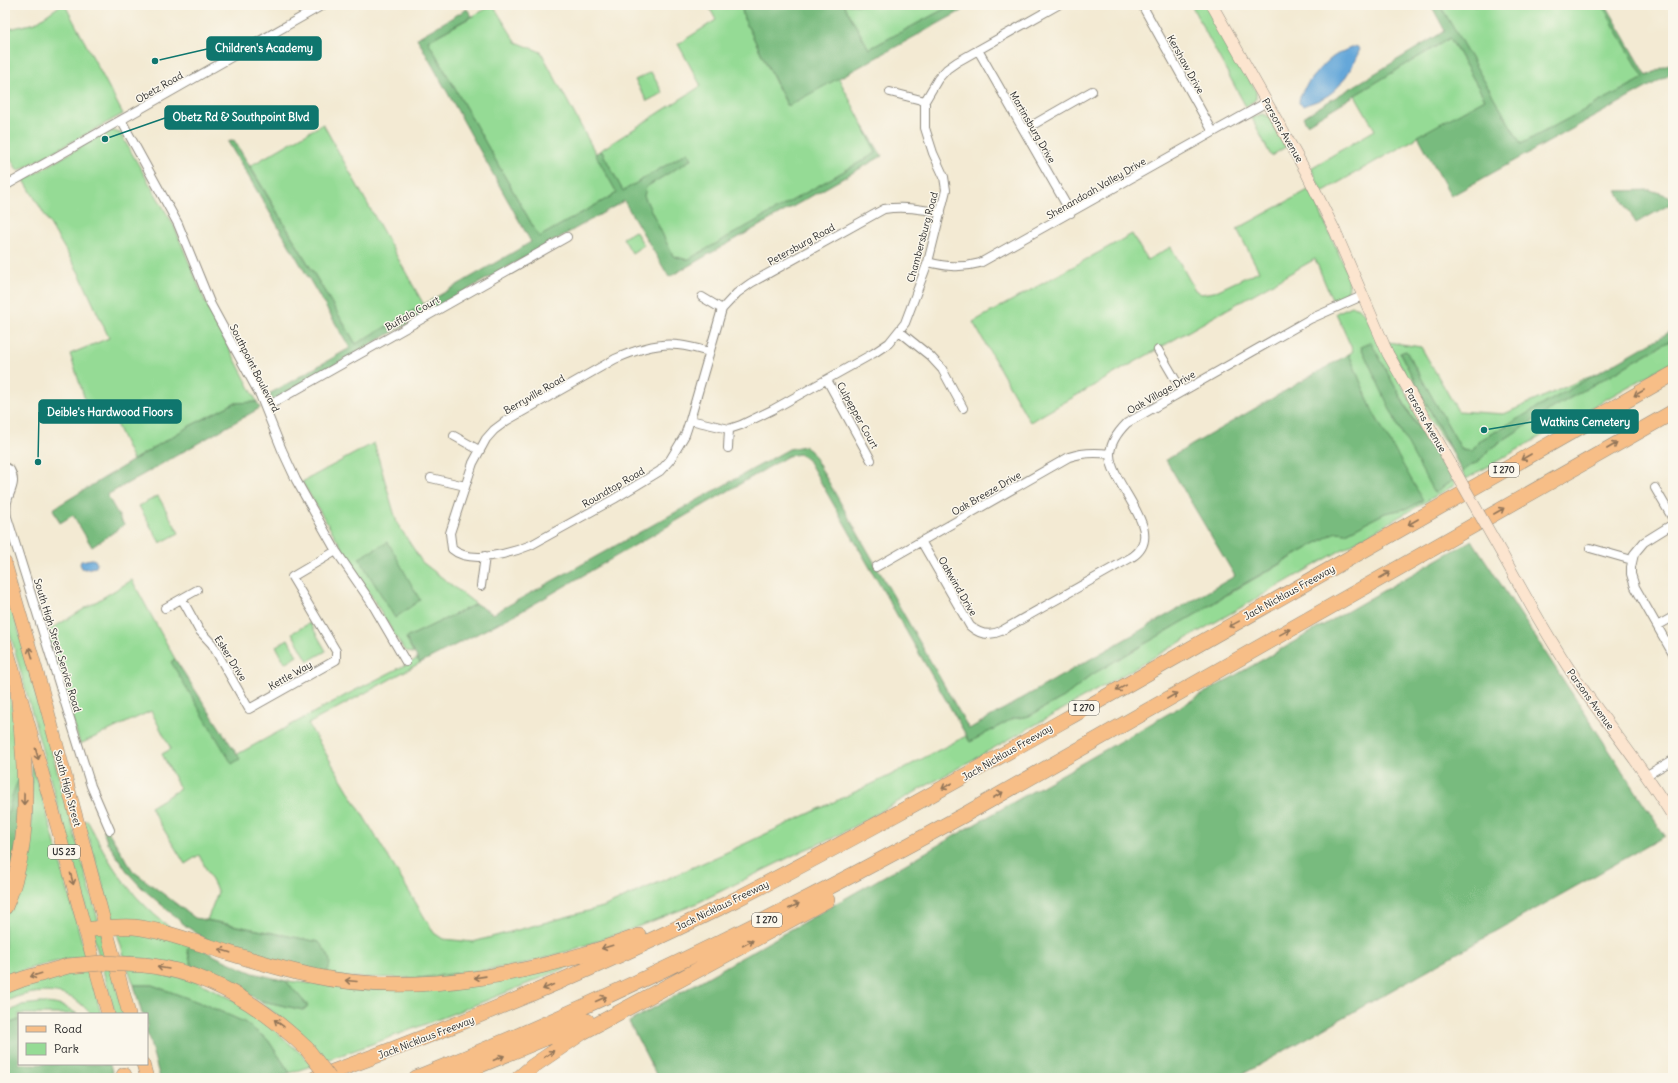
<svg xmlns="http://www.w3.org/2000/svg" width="1678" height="1083" font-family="Delius,sans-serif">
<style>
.green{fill:#95db95;stroke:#608360}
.forest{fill:#78bb7e;stroke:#527354}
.water{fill:#65a7d9;stroke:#486982}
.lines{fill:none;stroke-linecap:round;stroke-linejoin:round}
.street-casing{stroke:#8f8a7f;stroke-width:10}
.secondary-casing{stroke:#8f8a7f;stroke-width:12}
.primary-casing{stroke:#8f8a7f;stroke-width:14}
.highway-casing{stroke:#8f8a7f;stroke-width:16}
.street{stroke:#fff;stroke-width:8}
.secondary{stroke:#fce5cf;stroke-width:11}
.primary{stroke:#f7be87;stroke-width:13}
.highway{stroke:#f7be87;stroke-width:15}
.secondary-bridge-casing{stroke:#8f8a7f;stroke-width:12;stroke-linecap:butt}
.highway-bridge-casing{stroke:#8f8a7f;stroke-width:16;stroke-linecap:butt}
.secondary-bridge{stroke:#fce5cf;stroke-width:11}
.highway-bridge{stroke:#f7be87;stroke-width:15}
.oneway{stroke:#917459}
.labels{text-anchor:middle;stroke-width:3;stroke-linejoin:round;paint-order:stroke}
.shield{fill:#fbf7ec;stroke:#696865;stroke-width:1}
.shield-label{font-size:9px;font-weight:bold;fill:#2b2b2b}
.street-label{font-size:10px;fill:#2b2b2b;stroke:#fbf7ec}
.leader{fill:none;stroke:#0f766e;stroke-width:1.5}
.callout-dot{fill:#0f766e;stroke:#fbf7ec;stroke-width:1.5}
.callout{fill:#0f766e;stroke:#0f766e;stroke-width:1.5}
.callout-label{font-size:11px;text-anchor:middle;font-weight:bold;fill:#fff}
</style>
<rect width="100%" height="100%" fill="#fbf7ec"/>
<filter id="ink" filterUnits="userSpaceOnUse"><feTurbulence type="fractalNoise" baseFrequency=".025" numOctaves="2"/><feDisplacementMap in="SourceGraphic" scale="8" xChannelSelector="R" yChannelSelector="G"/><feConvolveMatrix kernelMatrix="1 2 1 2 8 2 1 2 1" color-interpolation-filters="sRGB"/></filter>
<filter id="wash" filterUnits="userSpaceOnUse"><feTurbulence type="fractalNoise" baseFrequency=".012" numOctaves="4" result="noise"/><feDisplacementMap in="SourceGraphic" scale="16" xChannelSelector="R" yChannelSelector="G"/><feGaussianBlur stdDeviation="0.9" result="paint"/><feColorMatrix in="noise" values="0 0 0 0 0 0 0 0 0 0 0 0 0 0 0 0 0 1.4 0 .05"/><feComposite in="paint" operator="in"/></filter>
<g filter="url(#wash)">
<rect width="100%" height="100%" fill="#f3ead3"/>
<!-- green -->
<path class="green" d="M61 5H65L123 114 18 171 10 158 5 136V30L35 23Z
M493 5 516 42 541 52 617 193 539 237 428 41Z
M708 5H741L744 19 787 105 838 77 864 127 876 153 688 260 673 256 644 196 646 187 692 159 688 152 623 191 601 150 701 86 678 44 716 20Z
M844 5H952L869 49Z
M1191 5H1207L1256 91V99L1246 107Z
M1440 5H1602L1644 78 1521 144Z
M1450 38 1485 99 1322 192 1311 168 1375 130 1355 95Z
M651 72 663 93 647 101 635 80Z
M1262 114 1270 117 1287 146 1271 156 1252 118Z
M323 124 424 305 356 344 250 166Z
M110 130 120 133 174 226 205 301 257 402 234 403 188 427 133 460 112 415 92 421 70 354 109 338 79 273 24 180Z
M1310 189 1347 272C1351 289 1350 295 1333 302L1315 259 1030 422 973 322 1132 234 1147 260 1171 247 1195 290 1201 294 1214 292 1259 271 1237 229Z
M635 231 644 245 632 253 623 238Z
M1352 306 1359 308 1365 314 1442 462 1412 417 1370 342 1361 347 1434 493 1453 480 1455 485 1058 712 833 838 804 850 693 905 637 927 569 951 520 965 419 978 325 977 319 942 207 920 218 892 199 855 185 864 150 807 180 789 162 754 171 749 151 711 80 744 46 632 132 580 175 659 172 661 232 763 240 758 236 755 346 695 417 659 420 663 308 724 434 933 443 939 473 942 603 907 723 854 889 776 966 736 970 742 1012 719 1029 716 1064 697 1093 674 1198 613 1228 594 1336 532 1346 533 1385 513 1409 508 1422 501 1373 412 1349 354 1353 351 1336 313Z
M1673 339V361L1466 479 1462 471 1479 461 1491 448 1551 409Z
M1388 342 1421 347 1458 411 1504 414 1604 370 1479 441 1473 451 1462 450 1406 351 1400 353 1451 451 1433 424Z
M374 443 397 523 422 562 476 604 406 638 414 654 404 650 302 482Z
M158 496 179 533 160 543 139 506Z
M5 581 124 1014H115L5 615Z
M310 623 326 651 308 661 292 633Z
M288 639 297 656 285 663 276 646Z
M5 674 14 716 21 775 5 887Z
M32 764 45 807 86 957C58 960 31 967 5 977V917L22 874 31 834Z
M87 820C98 840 108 861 122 879 141 905 166 926 192 944L187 949 192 967 124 956 84 822Z
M582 961C497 997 411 1031 324 1061L291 1026 258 1000 303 1010 308 1006 286 981 341 986Z
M89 966 101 1014H91C85 1008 79 1001 72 998 52 988 24 992 5 1002V989Z
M127 966 194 980 248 1007 314 1065 290 1073 268 1040 244 1022 206 1005 152 985H134Z
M40 1003C54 1003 65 1005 77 1014H19V1020L5 1025V1014L22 1005Z"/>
<!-- forest -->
<path class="forest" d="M741 5H844L869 49 952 5H972L788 106 744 19Z
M1431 5H1440L1521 144 1644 78 1602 5H1606L1647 76 1673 62V73L1451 196 1418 136 1485 99 1450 38 1307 124 1303 117 1445 31Z
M467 9 472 16 428 41 539 237 617 193 595 154 601 150 623 191 688 152 692 159 646 187 644 196 673 256 687 260 876 153 864 127 882 156 669 277 624 201 273 400 269 394 350 348 228 142 234 140 356 344 531 242 417 38Z
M1650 190 1669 196 1672 201 1669 205 1636 223 1617 191Z
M1673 330V339L1551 409 1491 448 1479 461 1462 471 1400 353 1406 351 1462 450 1472 451 1479 441Z
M1371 342 1411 417 1442 462 1453 480 1434 493 1397 424 1361 347Z
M1349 354 1373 412 1423 500 1409 508 1385 513 1346 533 1336 532 1228 593 1198 613 1093 674 1064 697 1029 716 1012 719 970 742 808 460 800 454 788 456 522 611 420 663 406 638 476 604 493 614 789 449 804 446 811 451 969 729 1235 576 1166 460Z
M257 402 260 408 107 495 124 525 92 547 73 515 60 523 53 509 188 427 234 403Z
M1472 540 1665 836 1236 1078H658L629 1022Z
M388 542 420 600 395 618 359 558Z
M175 659 240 759 232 764 171 662Z
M21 775V826L13 862 5 887C5 850 2 809 21 775Z
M106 828 133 871 195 918 319 942C330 957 334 960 325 977L214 945 186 926 142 888 129 874 107 842 103 830Z
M192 944 219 958 253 973 286 981 308 1006 303 1010 258 1000 225 980 192 967 187 949Z
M134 985H152L206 1005 244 1022 268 1040 290 1073 275 1078H160L147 1032V1014H142Z
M19 1020V1064H110L114 1078H5V1025Z"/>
<!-- water -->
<path class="water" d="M1356 46 1360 49C1353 66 1341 90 1323 98 1317 102 1309 103 1303 106L1299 103C1299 89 1322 65 1333 57 1340 52 1348 49 1356 46Z
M92 559 95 560 97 564 96 567 85 569 82 568 80 564 81 561Z"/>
</g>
<g filter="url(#ink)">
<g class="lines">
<defs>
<path id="street" d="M1142 5 1213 132
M978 50 1071 213
M890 92 925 101
M121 120 178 224 211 305 260 395 282 450 296 480 336 551 371 602 406 662
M1024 130 1092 91
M5 186 323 5
M928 262C947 267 962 268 980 263L1267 102
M702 297 722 309
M899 331 930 356 942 369 963 408
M1158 350 1182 391
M709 352C699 349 688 346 678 345 658 342 633 351 615 359L506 421 494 430 486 439 473 463 450 533 452 549C470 565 512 553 531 545L614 499 660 471 670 460 685 435 690 420 722 309 737 293 751 283 884 209C904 206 921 209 941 213
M827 380 871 460
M266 407 567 237
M690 420 729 429 741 425 772 410 874 353 889 343 905 323 928 262 946 190 944 177 933 153 925 128V101L938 79 947 69 957 62 1058 5
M454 436 479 450
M728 448 729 429
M5 467 10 470C16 481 12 487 8 498 6 504 6 510 7 517L91 786 110 830
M431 478 465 486
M1655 488 1673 519
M1673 524 1644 542 1634 554 1631 567V574L1635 587 1673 654
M921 541 970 626C980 635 990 636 1001 631L1132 557C1169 533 1111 486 1110 455 1110 443 1118 432 1127 423L1310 319 1362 296
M1590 548 1632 560
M876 567 1069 457C1083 452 1095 452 1110 454
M481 586 485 556
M182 599 199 630 212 644 249 709 336 660V651L292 577 336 551
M165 608 197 590
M1657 626 1673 617
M1647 775 1673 760
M1664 802 1673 797"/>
<path id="secondary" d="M1212 5 1306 172 1335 231 1388 354 1451 464
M1502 554C1527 599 1551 643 1580 685 1611 729 1645 770 1673 817"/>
<path id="primary" d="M5 563 42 690 129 1014
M5 642 53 811 108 1014
M143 1064 147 1078"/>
<path id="highway" d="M5 907C35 840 24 761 18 690
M86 930C101 928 118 926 134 927 160 930 185 939 210 947 243 957 276 968 309 975 416 999 538 973 639 936
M144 965C209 972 261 1005 307 1049
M5 986 23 979 68 966
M124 1075 125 1078
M316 1078C456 1027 594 970 727 904 862 835 993 760 1125 686 1308 582 1490 478 1673 374
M416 1078C605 1003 786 913 964 815L1673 412
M449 1078 587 1021
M519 1078 533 1066 583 1032 827 900"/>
</defs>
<!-- street casing -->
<use href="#street" class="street-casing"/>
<!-- secondary casing -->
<use href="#secondary" class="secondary-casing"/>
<!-- primary casing -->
<use href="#primary" class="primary-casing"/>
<!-- highway casing -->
<use href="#highway" class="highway-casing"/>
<!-- street -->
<use href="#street" class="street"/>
<!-- secondary -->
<use href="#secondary" class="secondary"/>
<!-- primary -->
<use href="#primary" class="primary"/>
<!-- highway -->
<use href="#highway" class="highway"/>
<defs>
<path id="secondary-bridge" d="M1451 464 1502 554"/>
<path id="highway-bridge" d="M68 966 102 963 144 965
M307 1049 329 1078"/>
</defs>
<!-- secondary-bridge casing -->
<use href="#secondary-bridge" class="secondary-bridge-casing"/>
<!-- highway-bridge casing -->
<use href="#highway-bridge" class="highway-bridge-casing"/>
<!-- secondary-bridge -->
<use href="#secondary-bridge" class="secondary-bridge"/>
<!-- highway-bridge -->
<use href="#highway-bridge" class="highway-bridge"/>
</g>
<!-- one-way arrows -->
<defs><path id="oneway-shaft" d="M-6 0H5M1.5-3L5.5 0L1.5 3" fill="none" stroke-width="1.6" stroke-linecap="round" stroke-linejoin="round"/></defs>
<g class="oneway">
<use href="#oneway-shaft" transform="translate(1639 393) rotate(150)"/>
<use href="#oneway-shaft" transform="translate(1612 446) rotate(-30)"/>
<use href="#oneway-shaft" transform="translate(1526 457) rotate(150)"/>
<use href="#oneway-shaft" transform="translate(1499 511) rotate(-30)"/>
<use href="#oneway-shaft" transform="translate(1413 522) rotate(150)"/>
<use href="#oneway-shaft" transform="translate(1385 575) rotate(-30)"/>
<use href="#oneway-shaft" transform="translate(1234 624) rotate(151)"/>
<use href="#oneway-shaft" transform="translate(1285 632) rotate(-29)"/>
<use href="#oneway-shaft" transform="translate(31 653) rotate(-107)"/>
<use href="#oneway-shaft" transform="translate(1121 688) rotate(151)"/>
<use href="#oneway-shaft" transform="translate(1172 696) rotate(-30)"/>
<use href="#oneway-shaft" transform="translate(37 754) rotate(74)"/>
<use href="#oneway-shaft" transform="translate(947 786) rotate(151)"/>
<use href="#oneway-shaft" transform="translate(998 795) rotate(-30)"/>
<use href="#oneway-shaft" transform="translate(24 799) rotate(91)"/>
<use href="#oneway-shaft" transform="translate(72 879) rotate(75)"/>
<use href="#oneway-shaft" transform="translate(794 906) rotate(-27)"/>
<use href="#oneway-shaft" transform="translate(748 943) rotate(-28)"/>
<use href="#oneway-shaft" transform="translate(607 947) rotate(163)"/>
<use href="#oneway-shaft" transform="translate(225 951) rotate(-162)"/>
<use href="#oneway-shaft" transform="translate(163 968) rotate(-171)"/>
<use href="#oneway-shaft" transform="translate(36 975) rotate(163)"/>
<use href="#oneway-shaft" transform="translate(480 977) rotate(172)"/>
<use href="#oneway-shaft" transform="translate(351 981) rotate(-175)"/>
<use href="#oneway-shaft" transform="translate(548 987) rotate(156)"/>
<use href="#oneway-shaft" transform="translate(601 999) rotate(-24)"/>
<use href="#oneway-shaft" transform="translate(279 1023) rotate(-144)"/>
<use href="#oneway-shaft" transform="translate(549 1054) rotate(-35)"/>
<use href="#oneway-shaft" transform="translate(499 1058) rotate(-23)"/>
</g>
</g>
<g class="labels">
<!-- shield labels -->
<g class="shield">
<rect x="1489" y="463" width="30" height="14" rx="3"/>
<rect x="1069" y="701" width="30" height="14" rx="3"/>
<rect x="48" y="845" width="32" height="14" rx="3"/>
<rect x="752" y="913" width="30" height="14" rx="3"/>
</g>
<g class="shield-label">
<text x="1504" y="473">I 270</text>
<text x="1084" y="711">I 270</text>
<text x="64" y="855">US 23</text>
<text x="767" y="923">I 270</text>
</g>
<!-- street labels -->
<g class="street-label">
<text transform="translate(1186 64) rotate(61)" y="4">Kershaw Drive</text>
<text transform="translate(159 87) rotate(-30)" y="4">Obetz Road</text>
<text transform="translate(1033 127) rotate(60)" y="4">Martinsburg Drive</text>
<text transform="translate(1283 130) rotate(60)" y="4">Parsons Avenue</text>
<text transform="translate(1096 188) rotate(-30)" y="4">Shenandoah Valley Drive</text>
<text transform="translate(922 237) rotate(-75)" y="4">Chambersburg Road</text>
<text transform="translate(801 244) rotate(-29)" y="4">Petersburg Road</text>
<text transform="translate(412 313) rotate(-29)" y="4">Buffalo Court</text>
<text transform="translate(255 368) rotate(63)" y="4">Southpoint Boulevard</text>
<text transform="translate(1161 392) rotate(-30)" y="4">Oak Village Drive</text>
<text transform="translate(534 394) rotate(-30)" y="4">Berryville Road</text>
<text transform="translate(858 415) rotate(61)" y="4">Culpepper Court</text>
<text transform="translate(1426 420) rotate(60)" y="4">Parsons Avenue</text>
<text transform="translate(613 487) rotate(-30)" y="4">Roundtop Road</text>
<text transform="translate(986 493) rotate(-30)" y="4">Oak Breeze Drive</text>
<text transform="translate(958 586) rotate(60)" y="4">Oakwind Drive</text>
<text transform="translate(1289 592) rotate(-29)" y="4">Jack Nicklaus Freeway</text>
<text transform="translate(58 645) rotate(73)" y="4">South High Street Service Road</text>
<text transform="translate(231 658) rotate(58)" y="4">Esker Drive</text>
<text transform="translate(290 675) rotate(-29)" y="4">Kettle Way</text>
<text transform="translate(1591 699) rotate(54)" y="4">Parsons Avenue</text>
<text transform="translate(1007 752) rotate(-30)" y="4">Jack Nicklaus Freeway</text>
<text transform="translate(68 788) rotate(75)" y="4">South High Street</text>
<text transform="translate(722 905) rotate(-26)" y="4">Jack Nicklaus Freeway</text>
<text transform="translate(426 1037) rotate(-21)" y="4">Jack Nicklaus Freeway</text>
</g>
</g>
<!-- callouts -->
<path class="leader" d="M155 61L207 49M105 139L165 118M38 462L39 412M1484 430L1532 422"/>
<g class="callout-dot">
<circle cx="155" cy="61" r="4"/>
<circle cx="105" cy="139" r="4"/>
<circle cx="38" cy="462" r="4"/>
<circle cx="1484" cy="430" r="4"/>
</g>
<g class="callout">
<rect x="207" y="37" width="114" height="23" rx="4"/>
<rect x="165" y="106" width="153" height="23" rx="4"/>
<rect x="39" y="400" width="142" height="23" rx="4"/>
<rect x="1532" y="410" width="106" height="23" rx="4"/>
</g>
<g class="callout-label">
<text x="264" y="52">Children's Academy</text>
<text x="241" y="121">Obetz Rd &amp; Southpoint Blvd</text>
<text x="110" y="416">Deible's Hardwood Floors</text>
<text x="1585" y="426">Watkins Cemetery</text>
</g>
<!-- margin -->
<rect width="1678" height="1083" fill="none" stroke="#fbf7ec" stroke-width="20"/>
<!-- legend -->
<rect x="18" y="1013" width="130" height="52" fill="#fbf7ec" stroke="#a8a59f"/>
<rect x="26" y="1026" width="20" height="6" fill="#f7be87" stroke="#a8a59f"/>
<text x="54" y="1033" font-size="12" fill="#2b2b2b">Road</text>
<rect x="26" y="1043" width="20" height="12" fill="#95db95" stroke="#a8a59f"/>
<text x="54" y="1053" font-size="12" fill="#2b2b2b">Park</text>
</svg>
